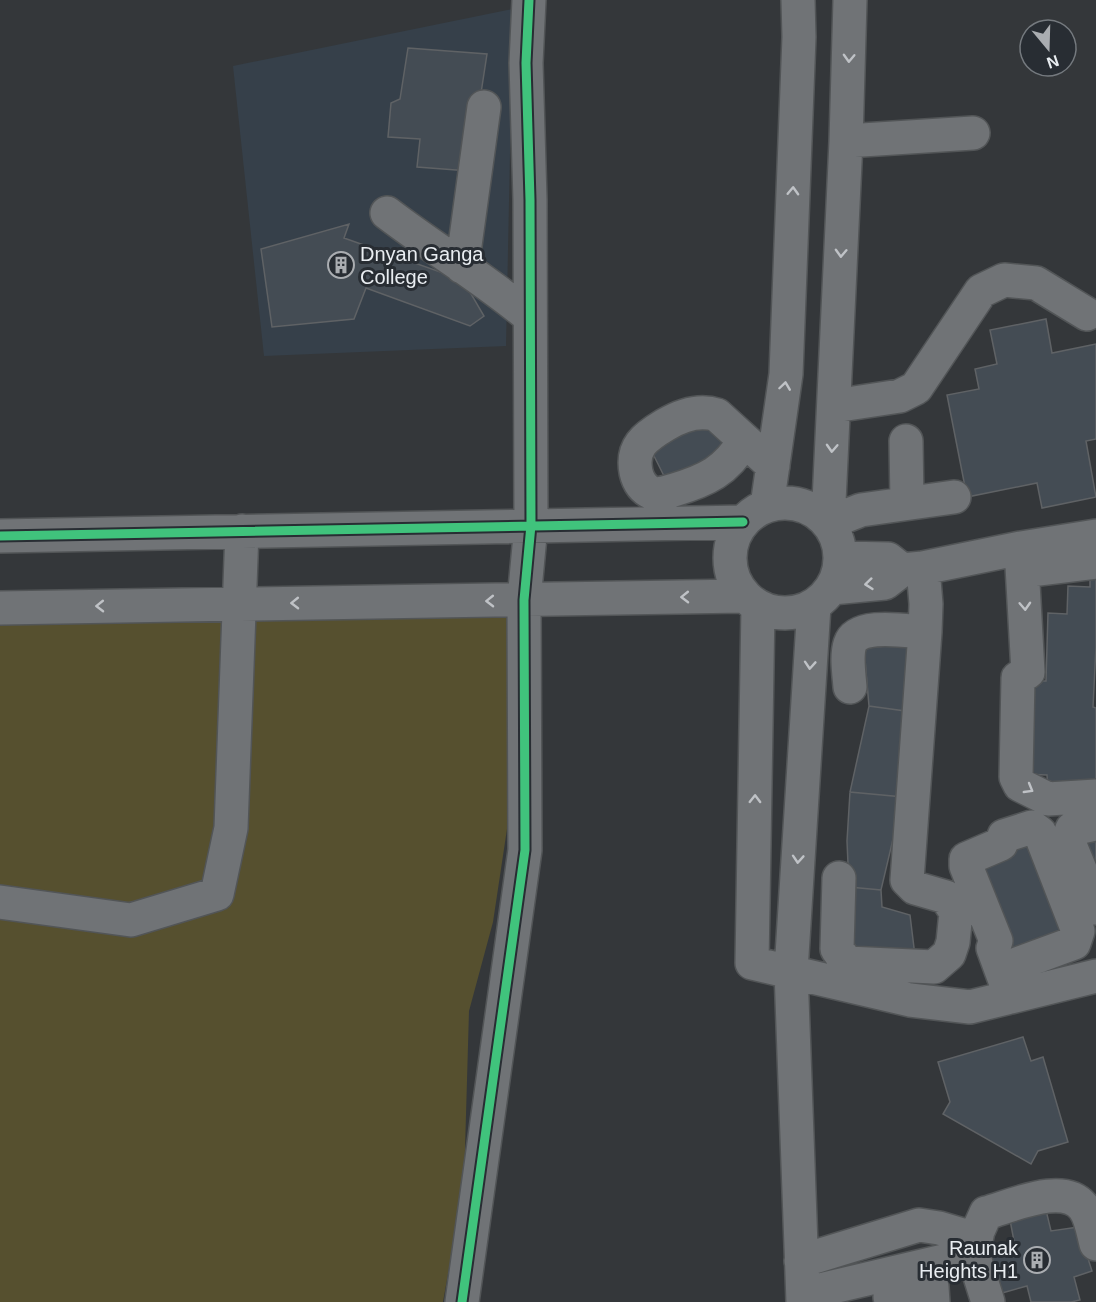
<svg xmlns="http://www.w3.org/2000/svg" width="1096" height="1302" font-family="Helvetica,sans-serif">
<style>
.built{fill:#36404a}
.green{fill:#56502f}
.building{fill:#444c54;stroke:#5f6265;stroke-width:1.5}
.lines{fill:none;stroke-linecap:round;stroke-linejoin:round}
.minor-casing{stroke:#525557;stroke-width:36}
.minor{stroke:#707376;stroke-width:33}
.cycleway-casing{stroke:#282d33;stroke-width:13}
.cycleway{stroke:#40c37c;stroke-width:9}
.oneway{stroke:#bfc2c6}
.labels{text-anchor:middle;stroke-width:6;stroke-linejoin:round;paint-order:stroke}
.poi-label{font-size:20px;fill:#e9edf1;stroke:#282d33;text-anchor:start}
</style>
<rect width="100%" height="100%" fill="#34373a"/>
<!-- built -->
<path class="built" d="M513 9 506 346 264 356 233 66Z"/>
<!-- green -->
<path class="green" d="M510 614 507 829 493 922 469 1011 464 1184 443 1302H0V624Z"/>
<!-- building -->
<path class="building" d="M408 48 487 54 469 171 417 167 420 139 388 137 391 103 400 99Z
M349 224 344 238 463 280 484 316 470 326 366 288 354 319 272 327 261 249Z
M1046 319 1052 353 1096 344V439L1086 441 1096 497 1042 508 1037 483 967 497 947 395 979 389 975 369 997 364 990 330Z
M715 421 728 443 683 477 666 480 653 454 672 435Z
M1090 565 1096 566V647L1093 707 1096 708V787L1048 790 1047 775 1021 774 1024 681H1046L1048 613 1067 614 1068 586 1090 587Z
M908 644 905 711 869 706 864 648Z
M869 706 905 711 903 797 850 792Z
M850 792 903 797 881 890 849 887 847 841Z
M1096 832V892L1077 837Z
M1032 839 1068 932 1006 955 968 861Z
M849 887 881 890 882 907 910 915 916 964 848 952Z
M1023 1037 1031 1061 1043 1057 1068 1142 1038 1151 1031 1164 943 1114 950 1102 938 1062Z
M1045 1206 1051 1231 1078 1227 1092 1271 1074 1277 1080 1300 1071 1302H1031L1027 1286 995 1295 983 1250 1014 1241 1010 1220Z"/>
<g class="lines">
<defs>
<path id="minor" d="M850 0 846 141 828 523 861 510 954 497
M846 141 973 133
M387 213C434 249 485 279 530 317
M462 267 484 107
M834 406 900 396 916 388 981 291 1004 280 1036 283 1087 314
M744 441C726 471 707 480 674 490 667 492 659 495 652 493 643 489 638 481 636 472 631 447 645 437 665 425 680 416 699 409 717 415L773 466
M906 441 907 503
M730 558a55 55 0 1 1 110 0a55 55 0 1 1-110 0Z
M767 506 786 374 799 37 798 0
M0 536 743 522
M1021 548 1028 672 1018 678 1016 777 1020 785 1048 799 1096 796
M841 558 888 559 902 570
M1024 571 1096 562
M832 588 885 583 902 570 923 568 1021 548 1096 536
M758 607 752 963 910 1000 970 1007 1096 976
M0 608 743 596
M850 687C849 674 846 656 850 644 857 622 906 631 925 632
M1096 824 1072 829 1068 840 1096 908
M839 878 837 949 847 963 934 967 949 954 953 942 956 912 946 897 915 888 907 880 925 632 926 604 923 568
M0 902 131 920 217 894 231 828 242 531
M1001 970 1074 943 1078 931 1040 833 1032 827 1004 836 1001 844 966 859V866L996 941 993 948 1011 997
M801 1261 919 1225 939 1228 976 1239
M803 1294 973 1254
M890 1297 932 1287 933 1302
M462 1302 525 850 524 600 531 525 530 200 526 63 529 0
M803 1302 791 971 814 606
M988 1302 973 1254 978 1231 986 1213C1012 1206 1065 1181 1084 1208 1091 1217 1093 1233 1096 1244"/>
</defs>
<!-- minor casing -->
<use href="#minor" class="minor-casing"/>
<!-- minor -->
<use href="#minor" class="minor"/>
<defs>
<path id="cycleway" d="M0 536 743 522
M462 1302 525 850 524 600 531 525 530 200 526 63 529 0"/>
</defs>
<!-- cycleway casing -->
<use href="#cycleway" class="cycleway-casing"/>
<!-- cycleway -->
<use href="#cycleway" class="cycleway"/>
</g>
<!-- one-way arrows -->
<defs><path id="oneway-chevron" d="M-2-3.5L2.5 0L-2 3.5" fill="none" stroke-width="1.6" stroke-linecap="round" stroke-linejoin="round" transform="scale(1.5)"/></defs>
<g class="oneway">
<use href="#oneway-chevron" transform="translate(849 58) rotate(92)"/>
<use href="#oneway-chevron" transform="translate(793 191) rotate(-88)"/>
<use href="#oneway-chevron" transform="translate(841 253) rotate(92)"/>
<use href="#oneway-chevron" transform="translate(785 386) rotate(-82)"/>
<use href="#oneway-chevron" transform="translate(832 448) rotate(93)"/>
<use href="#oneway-chevron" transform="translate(869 584) rotate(174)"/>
<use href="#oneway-chevron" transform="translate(685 597) rotate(179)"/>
<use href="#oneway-chevron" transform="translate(490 601) rotate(179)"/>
<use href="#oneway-chevron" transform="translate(295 603) rotate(179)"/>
<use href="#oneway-chevron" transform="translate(100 606) rotate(179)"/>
<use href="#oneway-chevron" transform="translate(1025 606) rotate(87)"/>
<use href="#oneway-chevron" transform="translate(810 665) rotate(94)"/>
<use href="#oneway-chevron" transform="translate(1029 789) rotate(30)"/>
<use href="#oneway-chevron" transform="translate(755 799) rotate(-89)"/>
<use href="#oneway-chevron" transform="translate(798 859) rotate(94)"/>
</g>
<!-- icons -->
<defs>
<symbol id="building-ring" viewBox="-11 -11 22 22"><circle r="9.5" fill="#282d33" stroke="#aaadb1" stroke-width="1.5"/><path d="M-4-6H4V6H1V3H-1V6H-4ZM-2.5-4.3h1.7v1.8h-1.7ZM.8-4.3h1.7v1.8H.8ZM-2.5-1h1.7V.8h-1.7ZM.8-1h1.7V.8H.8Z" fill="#aaadb1"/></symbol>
</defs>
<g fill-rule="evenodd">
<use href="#building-ring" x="326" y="250" width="30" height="30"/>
<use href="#building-ring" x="1022" y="1245" width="30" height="30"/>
</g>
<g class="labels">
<!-- poi labels -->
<g class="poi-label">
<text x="360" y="261">Dnyan Ganga<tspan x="360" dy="23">College</tspan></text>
<text x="1018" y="1255" text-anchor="end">Raunak<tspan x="1018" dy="23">Heights H1</tspan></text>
</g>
</g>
<!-- north arrow -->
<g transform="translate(1048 48) rotate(161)"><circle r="28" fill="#282d33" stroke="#757a7f" stroke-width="1.5"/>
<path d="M0-4.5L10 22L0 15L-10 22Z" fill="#aaadb1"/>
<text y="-9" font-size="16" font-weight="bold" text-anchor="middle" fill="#e9edf1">N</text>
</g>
</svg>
